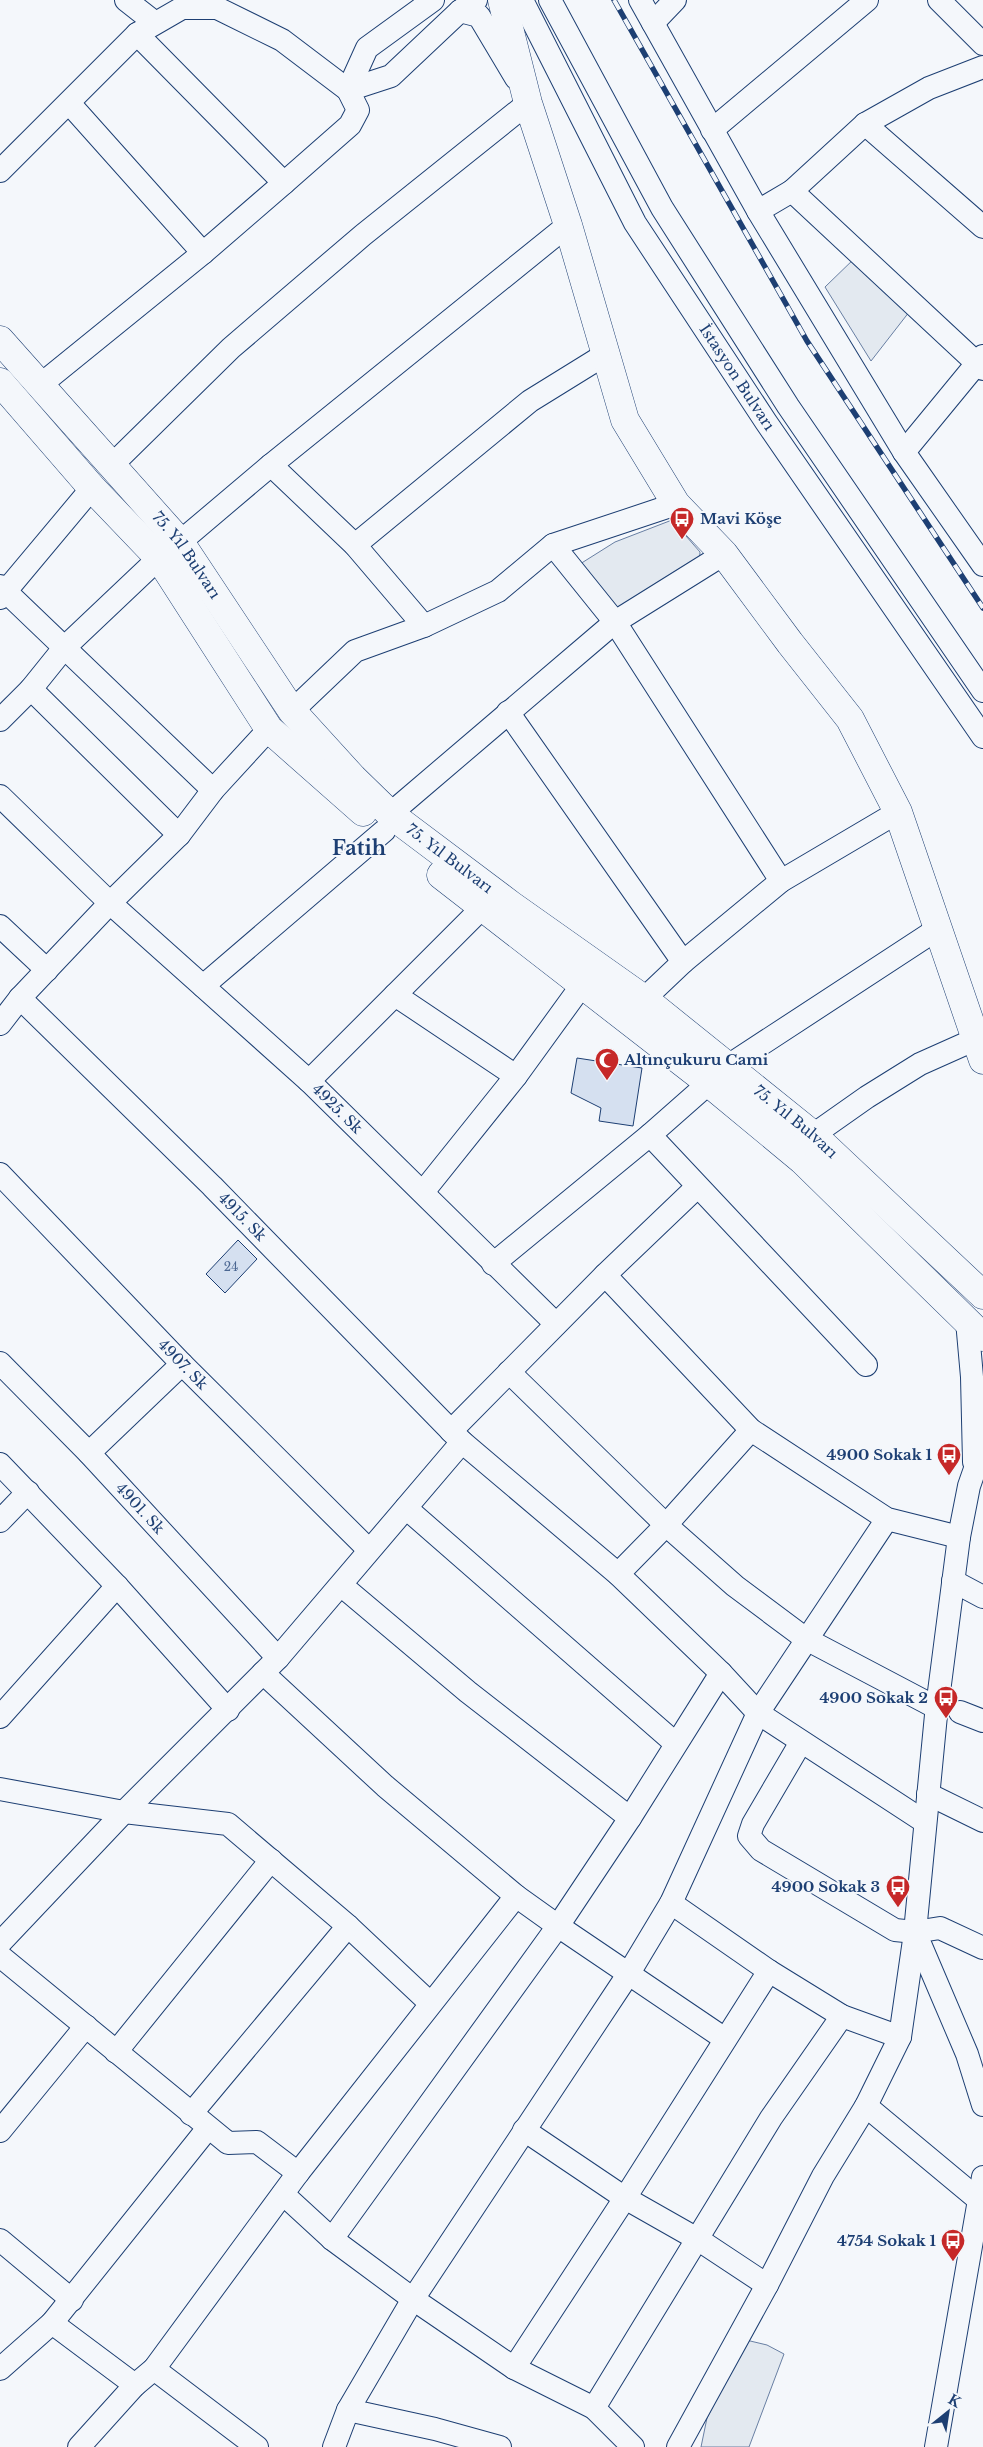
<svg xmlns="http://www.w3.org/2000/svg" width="983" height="2447" font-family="'Libre Baskerville',serif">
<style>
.green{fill:#e3e9f0;stroke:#687fa3}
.building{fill:#d5e0f0;stroke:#1d3f73}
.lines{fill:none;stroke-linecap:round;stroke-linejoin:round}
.minor-casing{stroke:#1d3f73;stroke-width:24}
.major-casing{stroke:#1d3f73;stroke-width:29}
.minor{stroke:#f4f7fb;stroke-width:22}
.major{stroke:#f4f7fb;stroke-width:28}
.rail-casing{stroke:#1d3f73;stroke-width:5.5}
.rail{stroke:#f4f7fb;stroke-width:4;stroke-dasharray:11;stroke-linecap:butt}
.labels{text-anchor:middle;stroke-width:4;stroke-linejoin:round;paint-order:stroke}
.number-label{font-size:12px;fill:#4b6792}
.street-label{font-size:15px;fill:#1d3f73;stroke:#f4f7fb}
.poi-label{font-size:15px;font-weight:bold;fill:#1d3f73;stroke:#f4f7fb;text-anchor:end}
.district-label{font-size:20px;font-weight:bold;fill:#1d3f73;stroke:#f4f7fb}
</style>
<rect width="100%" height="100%" fill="#f4f7fb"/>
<!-- green -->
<path class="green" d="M858 255 913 307 871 361 825 287Z
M672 520 700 552 699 567 615 619 580 564 615 542Z
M746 2340 767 2345 784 2354 749 2447H701L707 2418Z"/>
<!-- building -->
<path class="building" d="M577 1058 642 1068 633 1126 599 1121 601 1108 571 1093Z
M238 1240 257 1259 225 1293 206 1274Z"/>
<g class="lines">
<defs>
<g id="minor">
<path d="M126 0 154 22"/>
<path id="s1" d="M522 0 635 223 766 422 983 737"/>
<path d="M550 0 662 208 788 406 983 691"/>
<path d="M640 0 758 211 904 452 983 565"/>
<path d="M939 0 983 44"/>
<path d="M460 11 479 16 516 78"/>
<path d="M653 23 675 0"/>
<path d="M137 34 284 183"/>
<path d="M348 90 391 76 460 11 476 0"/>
<path d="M348 90 367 48 433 0"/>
<path d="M69 103 203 253"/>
<path d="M865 124 983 227"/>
<path d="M712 130 867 0"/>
<path d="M0 171 137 34 182 8H217L282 40 348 90 358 110 350 125 284 183 203 253 39 386"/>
<path d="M792 191 983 369"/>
<path d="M758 211 792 191 865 124 929 88 983 67"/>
<path d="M904 452 983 356"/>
<path d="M112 465 231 348 363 235 528 103"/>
<path d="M271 465 355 545 424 626"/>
<path d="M180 542 271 465 568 225"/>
<path d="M355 545 530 401 606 354"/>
<path d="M553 545 615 622 781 881"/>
<path d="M0 586 213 790"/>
<path d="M0 598 92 488"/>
<path d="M31 689 179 835"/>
<path d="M292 711 355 651 424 626 498 591 553 545 676 504"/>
<path d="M508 712 683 962"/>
<path d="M0 720 31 689 64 648 159 558"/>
<path id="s2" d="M0 796 110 903 309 1081 556 1324"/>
<path d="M390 814 615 622 724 554"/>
<path d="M0 926 47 970"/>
<path d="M203 986 384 831"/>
<path d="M395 995 516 1076"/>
<path id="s3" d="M20 998 212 1186 462 1442 618 1574 721 1673 758 1713 925 1822"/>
<path d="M644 999 683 962 781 881 898 812"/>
<path d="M0 1024 20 998 110 903 179 835 213 790 269 729"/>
<path d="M728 1066 939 928"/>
<path d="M309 1081 482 908"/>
<path d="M650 1135 866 1365"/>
<path d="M813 1135 867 1097 920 1064 976 1039"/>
<path id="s4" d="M0 1174 182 1364 369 1550"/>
<path d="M423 1192 516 1076 582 985"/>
<path d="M493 1264 650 1135 709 1083"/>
<path d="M605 1275 751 1430 887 1519 959 1537"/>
<path d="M967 1321 972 1377 974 1462"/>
<path id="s5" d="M0 1363 89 1453 278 1658"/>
<path d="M509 1372 666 1525 735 1586 806 1639 937 1708"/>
<path d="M451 1431 605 1275 697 1187"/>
<path d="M983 1446 969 1486 959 1537 936 1715 915 1932 967 2054 983 2105"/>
<path d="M89 1453 182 1364"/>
<path d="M0 1464 117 1586 228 1710"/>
<path d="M406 1508 675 1743"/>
<path d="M0 1521 28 1492"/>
<path d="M618 1574 666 1525 751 1430"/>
<path d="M953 1581 983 1597"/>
<path d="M341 1585 468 1692 630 1818"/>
<path d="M263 1673 385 1786 516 1896 558 1926 725 2039"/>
<path d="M960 1712 983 1721"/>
<path d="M0 1717 117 1586"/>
<path d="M801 1742 753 1824 749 1836 761 1850 895 1930 915 1932 940 1928 983 1948"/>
<path d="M0 1789 124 1812 228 1824 348 1926 430 2003"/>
<path d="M928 1794 983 1821"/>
<path d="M671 1903 769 1971 842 2016 900 2037"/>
<path d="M0 1943 124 1812 278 1658 462 1442"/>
<path d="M0 1956 228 2143 257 2142 298 2173"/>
<path d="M116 2052 271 1860"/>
<path d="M866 2106 979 2200"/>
<path d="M191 2114 348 1926"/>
<path d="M524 2130 625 2198 699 2240 767 2285"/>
<path d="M0 2131 86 2026"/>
<path d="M283 2194 332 2239 413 2299 514 2368 594 2408 633 2447"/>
<path d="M332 2239 558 1926 630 1818 721 1673"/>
<path d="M0 2240 72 2300"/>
<path d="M52 2323 135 2385"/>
<path d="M514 2368 625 2198 769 1971"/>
<path d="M0 2369 52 2323 208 2128"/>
<path d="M154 2369 257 2447"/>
<path d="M594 2408 771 2118 842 2016"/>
<path d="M348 2410 435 2429 500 2447"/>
<path d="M79 2447 135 2385 154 2369 298 2173 516 1896"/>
<path d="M334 2447 348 2410 413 2299 629 1973 671 1903 758 1713 887 1519"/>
<path d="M678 2447 767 2285 823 2176 866 2106 900 2037 915 1933"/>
<path d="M936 2447 983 2177"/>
</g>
<g id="major">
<path d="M502 0 528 103 568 225 625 420 676 504 724 554 790 643 850 719 898 812 983 1060"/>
<path id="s6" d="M0 340 180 542 292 711 353 778 390 814 511 905 644 999 813 1135 983 1295"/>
<path d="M0 382 92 488 159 558 269 729 363 812"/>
<path d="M441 875 709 1083 802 1160 983 1337"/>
</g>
</defs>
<!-- minor casing -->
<use href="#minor" class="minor-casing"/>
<!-- major casing -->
<use href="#major" class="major-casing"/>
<!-- minor -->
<use href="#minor" class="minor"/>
<!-- major -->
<use href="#major" class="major"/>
<defs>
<path id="rail" d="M614 0 807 341 983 608"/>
</defs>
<!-- rail casing -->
<use href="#rail" class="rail-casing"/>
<!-- rail -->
<use href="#rail" class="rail"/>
</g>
<!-- icons -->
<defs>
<symbol id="bus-pin" viewBox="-11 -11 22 30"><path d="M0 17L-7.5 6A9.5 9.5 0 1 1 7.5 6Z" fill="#c62828" stroke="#f4f7fb"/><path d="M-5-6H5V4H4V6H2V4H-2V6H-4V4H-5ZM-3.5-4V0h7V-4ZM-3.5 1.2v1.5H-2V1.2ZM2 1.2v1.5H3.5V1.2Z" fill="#fff"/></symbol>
<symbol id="mosque-pin" viewBox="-11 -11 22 30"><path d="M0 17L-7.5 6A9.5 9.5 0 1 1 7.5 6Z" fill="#c62828" stroke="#f4f7fb"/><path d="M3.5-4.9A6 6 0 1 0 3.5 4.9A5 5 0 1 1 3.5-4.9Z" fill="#fff"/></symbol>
</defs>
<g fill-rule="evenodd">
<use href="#bus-pin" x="668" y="505" width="28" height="38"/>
<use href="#mosque-pin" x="593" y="1046" width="28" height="38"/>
<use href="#bus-pin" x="935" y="1441" width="28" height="38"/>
<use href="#bus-pin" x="932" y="1684" width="28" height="38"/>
<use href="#bus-pin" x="884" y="1873" width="28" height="38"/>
<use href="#bus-pin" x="939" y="2227" width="28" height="38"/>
</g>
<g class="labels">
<!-- number labels -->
<g class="number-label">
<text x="231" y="1271">24</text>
</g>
<!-- street labels -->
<g class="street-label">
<text dy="5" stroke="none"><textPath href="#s1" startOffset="435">İstasyon Bulvarı</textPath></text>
<text dy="5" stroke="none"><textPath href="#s6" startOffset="285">75. Yıl Bulvarı</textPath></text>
<text dy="5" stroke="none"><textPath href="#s6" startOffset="690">75. Yıl Bulvarı</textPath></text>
<text dy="5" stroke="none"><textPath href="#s2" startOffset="460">4925. Sk</textPath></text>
<text dy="5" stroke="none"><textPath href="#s6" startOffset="1125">75. Yıl Bulvarı</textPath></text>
<text dy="5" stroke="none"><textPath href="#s3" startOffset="312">4915. Sk</textPath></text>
<text dy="5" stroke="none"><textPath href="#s4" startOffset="264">4907. Sk</textPath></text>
<text dy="5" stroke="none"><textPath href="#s5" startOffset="202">4901. Sk</textPath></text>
</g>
<!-- poi labels -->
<g class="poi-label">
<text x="700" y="524" text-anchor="start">Mavi Köşe</text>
<text x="624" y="1065" text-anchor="start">Altınçukuru Cami</text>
<text x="932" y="1460">4900 Sokak 1</text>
<text x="928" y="1703">4900 Sokak 2</text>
<text x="880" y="1892">4900 Sokak 3</text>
<text x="936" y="2246">4754 Sokak 1</text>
</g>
<!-- district labels -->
<g class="district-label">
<text x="359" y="855">Fatih</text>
</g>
</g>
<!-- north arrow -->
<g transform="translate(948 2412) rotate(30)" stroke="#f4f7fb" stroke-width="4" paint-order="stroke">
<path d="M0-4L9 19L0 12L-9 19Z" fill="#1d3f73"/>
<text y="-8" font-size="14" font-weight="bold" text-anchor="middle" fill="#1d3f73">K</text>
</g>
</svg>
